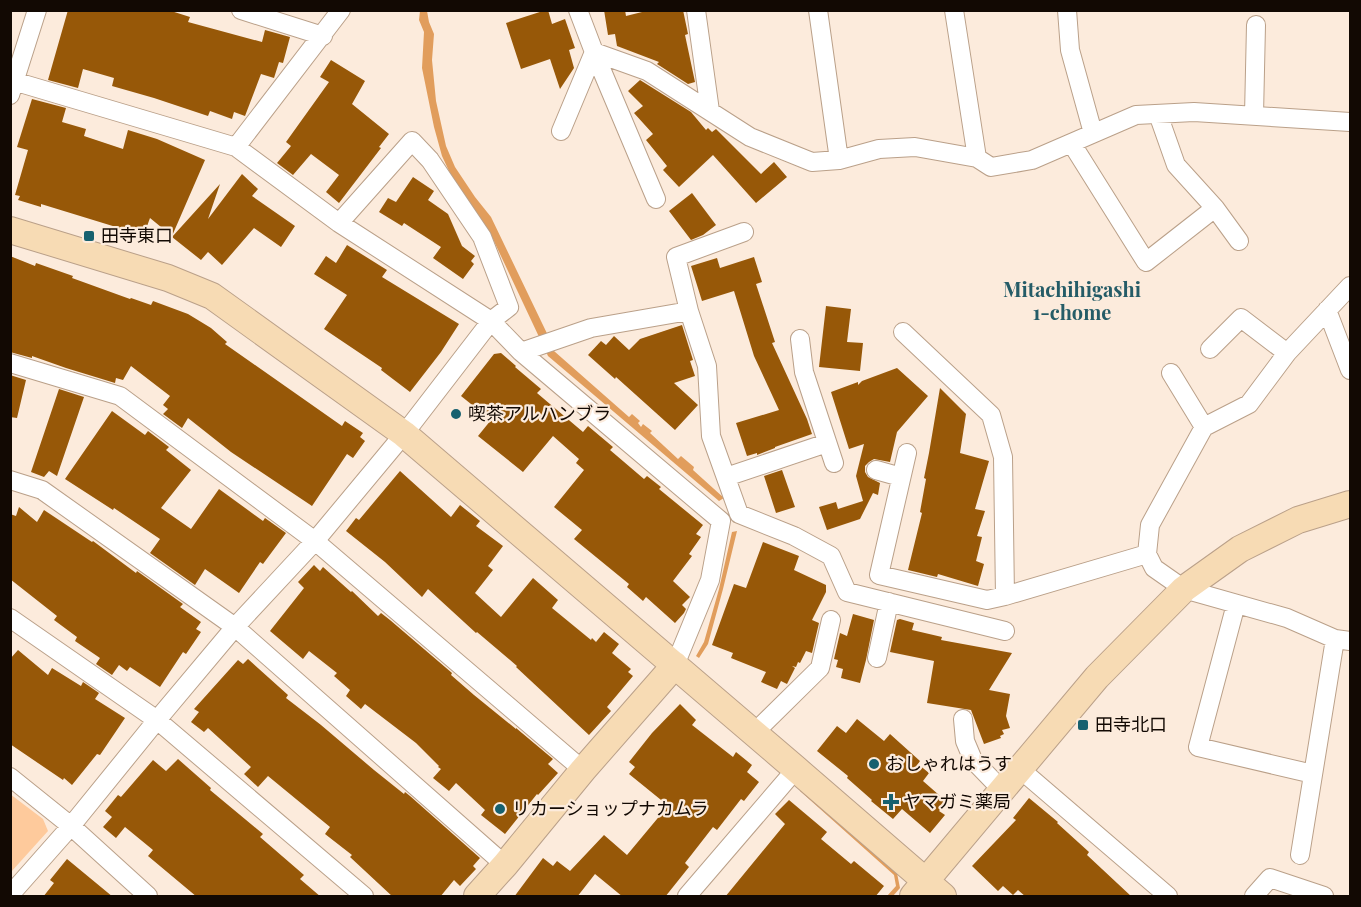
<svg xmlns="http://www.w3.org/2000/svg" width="1361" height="907" font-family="'Playfair Display','Noto Sans JP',serif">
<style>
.green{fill:#feca9c}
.water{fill:#e19d5c}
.building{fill:#975808}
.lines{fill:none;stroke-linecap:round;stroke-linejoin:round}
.street-casing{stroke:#baa089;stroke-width:20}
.secondary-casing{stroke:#baa089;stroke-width:28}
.street{stroke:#fff;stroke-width:18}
.secondary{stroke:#f7dbb4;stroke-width:26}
.poi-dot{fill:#17616f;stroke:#fcebdc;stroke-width:2}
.labels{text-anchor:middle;stroke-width:4.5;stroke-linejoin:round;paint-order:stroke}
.poi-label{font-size:18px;fill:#120903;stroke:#fcebdc;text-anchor:start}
.neighbourhood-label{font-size:20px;font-weight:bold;fill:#255c67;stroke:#fcebdc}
</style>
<rect width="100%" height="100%" fill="#fcebdc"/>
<!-- green -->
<path class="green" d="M10 794 43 819 48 831 11 872Z"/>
<!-- water -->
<path class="water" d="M420 11H427L429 22 434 34 432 60 436 101 446 146 455 167 475 197 491 217 554 348V351L629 417 632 414 640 421 638 423 641 427 643 424 652 431 650 433 678 459 681 456 694 467 693 470 724 498 719 501 548 356 492 237 455 184 442 156 434 127 422 68 424 32 419 20Z
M737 531 723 589 708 644 699 658 696 656 704 642 719 589 732 532Z
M802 789 897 873 900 888 893 896H887L896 886 894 875 800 791Z"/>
<!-- building -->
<path class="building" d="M68 10H168L190 17 188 22 262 42 265 30 290 37 283 63 279 62 274 78 261 74 245 116 234 112 232 119 210 111 208 116 154 98 112 86 114 78 83 69 78 88 48 80Z
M546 10H548L552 24 565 19 575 48 569 50 574 68 560 89 550 59 521 69 506 23Z
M604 10H625L626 16 650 10H683L688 34 685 35 695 82 688 84 657 64 659 62 617 46 615 34 608 35Z
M331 60 365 81 352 104 389 134 379 147 381 148 339 203 326 192 339 175 311 154 293 175 277 163 291 146 286 142 329 82 320 77Z
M640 80 691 112 706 130 708 128 712 132 716 129 761 174 774 162 787 177 756 203 713 155 679 187 663 170 667 166 646 140 653 134 634 113 643 106 628 91Z
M32 99 66 108 62 122 86 129 84 136 123 149 128 130 157 139 205 160 172 236 150 218 146 229 141 227 138 236 116 229V227L41 204V207L18 200 20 196 15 195 28 150 17 147Z
M242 174 258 189 252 196 295 226 281 247 254 228 222 265 208 252 201 260 172 237 220 184 208 219Z
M413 177 434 191 428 200 448 214 462 246 475 256 471 261 474 264 463 279 433 258 441 247 404 223 402 226 379 212 388 198 396 202Z
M692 193 716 225 703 235 691 240 669 211Z
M347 245 387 270 382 277 459 324 441 352 410 392 381 370 382 368 324 329 347 295 314 274 326 256 336 263Z
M10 256 35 266 36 263 73 276 72 278 130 299 131 298 151 305 153 301 188 314 211 328 227 342 225 344 342 426 345 421 363 433 360 437 365 441 353 458 347 454 312 506 231 452 188 418 182 428 163 414 168 409 163 405 170 396 131 366 123 380 116 378 115 383 66 368 32 356V358L10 352Z
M754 257 762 282 756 284 775 342 772 343 807 419 812 434 775 447V448L757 455V453L747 456 736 423 779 410 754 356 734 291 702 301 691 266 717 258 720 268Z
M826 306 851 309 847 342 863 343 860 371 819 367Z
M682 325 693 360 690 361 695 376 674 383 698 405 675 430 616 377 615 379 588 355 601 341 606 345 614 336 629 350 640 339Z
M501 353 516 366 515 367 541 389 537 393 583 432 588 426 613 447 610 450 644 479 647 476 661 487 659 489 703 525 696 534 701 537 689 554 692 556 673 581 690 597 682 605 686 609 684 613 675 623 646 597 643 601 627 587 629 584 574 539 582 530 554 507 584 470 576 463 579 459 553 436 523 472 478 436 491 420 461 396 494 354Z
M897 368 928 396 897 432 890 462 874 459 869 462 865 466V472L868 477 880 483 878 495 873 493 860 519 827 530 819 507 836 502 838 509 863 501 856 476 864 444 849 449 831 392 858 382V385L862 381Z
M10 375 26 380 17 418 10 417Z
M940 388 966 414 960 453 989 461 975 509 985 511 977 536 982 537 976 561 984 564 978 586 938 574 937 577 908 570 922 513 920 512 926 479 924 478 929 453Z
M59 389 84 397 57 476 49 471 44 477 31 472Z
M112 411 145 435 148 431 169 447 166 450 191 470 161 508 191 529 219 489 263 521 265 518 286 533 263 564 260 562 239 593 205 569 195 585 150 553 160 539 114 508 113 510 65 479Z
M782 470 795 507 776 513 764 476Z
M400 471 451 517 460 505 480 521 476 526 503 546 488 566 493 570 475 593 501 617 533 578 558 600 552 608 591 640 592 638 596 642 604 632 619 644 612 653 631 669 628 672 633 676 607 707 611 711 589 735 516 667 517 666 477 632 476 633 428 589 422 597 385 562 346 531 356 518 359 520Z
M19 507 37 522 44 510 92 542 93 541 136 573 137 571 183 604 180 607 201 622 196 629 201 632 186 654 183 652 160 687 130 667 127 671 119 665 112 675 96 664 100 658 75 641 77 637 54 620 57 616 10 579V514L16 516Z
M763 542 799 556 794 570 826 585V592L812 620 819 623 812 653 806 651 800 663 798 662 796 667 792 666 795 668 787 684 781 681 777 689 761 682 766 672 731 658 733 653 712 645 734 584 746 588Z
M314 565 320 571 323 567 351 592 352 591 378 616 381 613 390 620 452 673 451 675 474 695 516 729V728L553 759 548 764 558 773 538 795 537 794 505 834 481 815 485 810 456 783 449 791 433 778 441 769 438 767 439 766 416 743 365 704 361 709 346 696 350 690 334 676 337 673 309 651 303 659 270 631 304 588 298 582Z
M853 614 874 620 866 660 860 683 841 678 843 669 836 667 838 660 834 659 840 633 847 636Z
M900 619 914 623 912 630 942 637 941 640 1012 653 989 690 1010 694 1006 716 1010 728 1002 730 1004 734 1000 736 1001 738 984 744 971 710 927 703 934 661 890 652 897 620Z
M18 650 48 675 52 668 81 686 83 682 99 693 95 699 125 718 100 755 97 754 72 785 64 778 63 780 10 744V659Z
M248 659 288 695 286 698 321 725 374 770 404 794 405 792 410 796 480 858 473 866 476 869 460 886 454 880 440 897H393L350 857 352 855 325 834 330 827 268 776 258 787 244 774 251 767 208 728 204 732 191 722 199 712 194 709 238 660 243 664Z
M680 704 696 720 692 725 733 757 736 752 752 765 747 772 759 782 744 801 741 799 717 830 713 827 685 863 689 867 665 897H623L595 874 577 897H514L543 858 553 866 557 861 570 871 604 835 627 855 662 813 660 811 666 804 629 774 635 767 629 762 652 733Z
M857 719 884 741 890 734 920 761 918 764 929 773 923 781 947 802 939 811 945 815 930 833 902 809 893 819 871 801 872 800 847 778 848 776 817 751 837 726 846 733Z
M178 759 211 788 210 790 263 834 260 837 304 875 300 879 321 897H197L148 856 153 850 125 827 116 838 103 827 112 817 105 811 118 795 121 797 153 760 166 771Z
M1029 798 1058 822 1057 823 1089 852 1087 855 1132 897H1026L1018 890 1013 895 1003 886 998 891 972 866 1016 820 1013 818Z
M789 800 827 832 821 839 851 864 854 861 884 886 875 897H725L785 824 775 814Z
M67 859 113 897H43L54 883 50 880Z"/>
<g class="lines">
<defs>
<path id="street" d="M241 10 323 36
M578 10 594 52 647 71 750 137 812 162 839 160 879 149 915 147 977 158 991 167 1032 160 1136 115 1194 112 1350 122
M696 10 710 111
M818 10 839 160
M954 10 977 158
M1067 10 1070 50 1093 133
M10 80 236 147 339 223 491 321 521 352 721 521 710 580 675 665
M10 95 37 10
M1158 114 1176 165 1215 208 1239 241
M1254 115 1256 25
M561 131 594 52 656 199
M1072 144 1146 262 1215 208
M236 147 341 10
M744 232 676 257 689 311 707 366 711 436 739 514 794 536 831 556 847 592 1005 631
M1327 310 1350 370
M903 332 991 415 1003 457 1005 596
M800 339 804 372 834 463
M1210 349 1241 318 1287 353
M521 352 591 328 689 311
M10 363 120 396 315 541 583 770
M1171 373 1204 427
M907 453 879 575 987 600 1005 596 1147 554 1154 568 1184 589 1287 618 1335 639 1350 641
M876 470 901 477
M726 477 827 443
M10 480 42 490 235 627 505 865
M1147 554 1150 525 1204 427 1249 404 1287 353 1350 286
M1236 604 1198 747 1313 774
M10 618 157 720 364 896
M877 658 889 602
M963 719 965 741 973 760 1002 790
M754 733 820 668 831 620
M1020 769 1168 896
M10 777 71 826 148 896
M1300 855 1335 639
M10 895 71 826 157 720 235 627 315 541 404 434 491 321 509 307 482 237 430 160 412 141 339 223
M687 896 796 769
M1254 896 1270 878 1324 896"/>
<path id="secondary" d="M10 230 168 278 212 296 404 434 796 769 943 896
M477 896 505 865 583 770 675 665
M913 896 1097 677 1184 589 1240 549 1298 520 1350 504"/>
</defs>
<!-- street casing -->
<use href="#street" class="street-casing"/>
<!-- secondary casing -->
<use href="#secondary" class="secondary-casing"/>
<!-- street -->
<use href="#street" class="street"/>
<!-- secondary -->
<use href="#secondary" class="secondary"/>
</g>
<!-- markers -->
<g class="poi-dot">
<rect x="83" y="230" width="12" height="12" rx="3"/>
<circle cx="456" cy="414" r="6"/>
<rect x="1077" y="719" width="12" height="12" rx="3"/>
<circle cx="874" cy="764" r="6"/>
<path d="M888 793h6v6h6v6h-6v6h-6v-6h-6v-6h6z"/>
<circle cx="500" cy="809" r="6"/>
</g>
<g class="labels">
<!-- poi labels -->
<g class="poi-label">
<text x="101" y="242">田寺東口</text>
<text x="468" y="420">喫茶アルハンブラ</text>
<text x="1095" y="731">田寺北口</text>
<text x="886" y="770">おしゃれはうす</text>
<text x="903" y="808">ヤマガミ薬局</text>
<text x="512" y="815">リカーショップナカムラ</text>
</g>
<!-- neighbourhood labels -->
<g class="neighbourhood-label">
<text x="1072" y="297">Mitachihigashi<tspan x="1072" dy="23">1-chome</tspan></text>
</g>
</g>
<!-- border -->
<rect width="1361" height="907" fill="none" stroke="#120903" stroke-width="24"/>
</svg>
